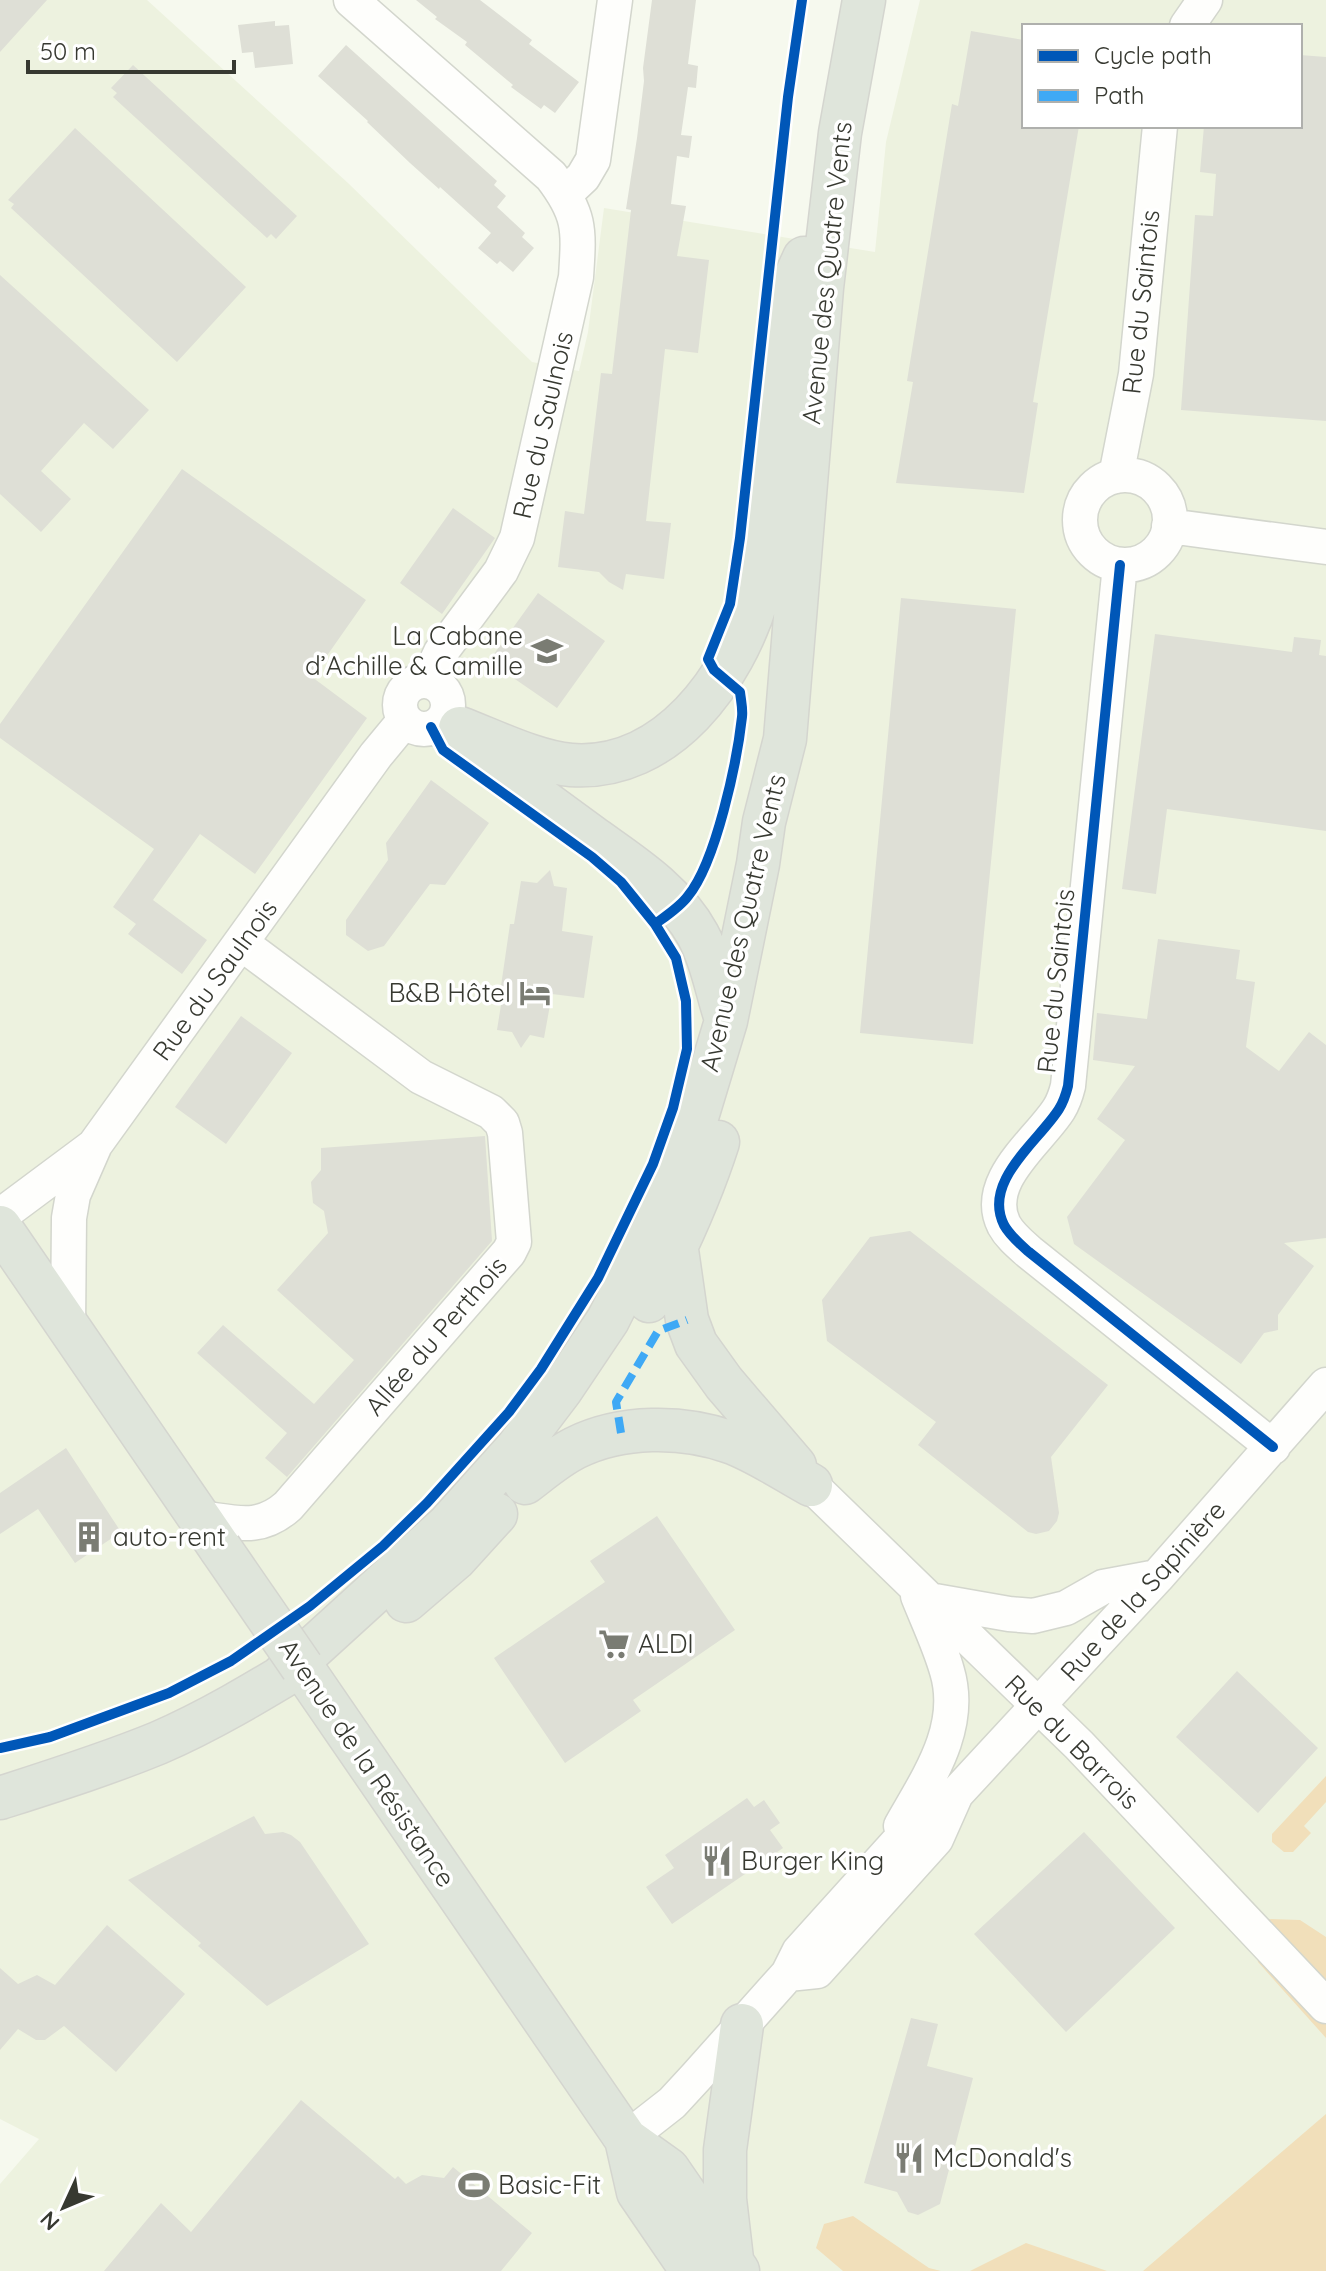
<svg xmlns="http://www.w3.org/2000/svg" width="1326" height="2271" font-family="Quicksand,sans-serif">
<style>
.built{fill:#edf2df;fill-rule:evenodd}
.green{fill:#f1dfba}
.building{fill:#dedfd6}
.lines{fill:none;stroke-linecap:round;stroke-linejoin:round}
.minor-casing{stroke:#d3d6cd;stroke-width:37}
.major-casing{stroke:#d4d5cf;stroke-width:45}
.minor{stroke:#fefefc;stroke-width:34}
.major{stroke:#dfe5db;stroke-width:42}
.major-bridge-casing{stroke:#d4d5cf;stroke-width:45;stroke-linecap:butt}
.major-bridge{stroke:#dfe5db;stroke-width:42}
.quiet{stroke:#3fa9f5;stroke-width:8;stroke-dasharray:16 8;stroke-linecap:butt}
.cycleway-casing{stroke:#fff;stroke-width:15}
.cycleway{stroke:#0057b8;stroke-width:10}
.labels{text-anchor:middle;stroke-width:7;stroke-linejoin:round;paint-order:stroke}
.street-label{font-size:26px;fill:#373931;stroke:#fff}
.poi-label{font-size:26px;fill:#373931;stroke:#fff;text-anchor:start}
</style>
<rect width="100%" height="100%" fill="#f6f9ee"/>
<!-- built -->
<path class="built" d="M0 0H147L348 183 532 362 579 371 588 332 604 208 875 252 886 142 920 0H1326V2271H0V2184L39 2139 0 2119ZM1024 26H1300V126H1024Z"/>
<!-- green -->
<path class="green" d="M1326 1776V1802L1304 1826 1311 1833 1293 1852H1284L1272 1842V1834Z
M1266 1919 1300 1920 1326 1937V2038L1258 1962 1253 1939Z
M1326 2114V2271H1143Z
M853 2216 929 2268 941 2271H843L816 2248 824 2224Z
M1026 2243 1107 2271H970Z"/>
<!-- building -->
<path class="building" d="M0 0H47L0 52Z
M416 0H480L532 40 529 44 579 82 555 113 544 105 541 109 511 87 513 85 465 45 467 42 435 19 437 17Z
M652 0H696L688 64 698 66 696 88 688 87 681 135 692 136 689 158 677 156 671 204 686 206 677 256 709 260 698 353 665 349 646 521 671 523 664 579 626 574 623 590 609 582 599 572 558 567 565 511 584 514 601 373 612 374 631 210 626 209 637 138 644 81 643 68Z
M275 21V26L289 25 293 64 255 68 253 52 242 53 238 25Z
M971 31 1024 40V126H1079L1033 402 1038 403 1024 493 896 483 913 382 907 381 952 104 958 106Z
M346 45 497 181 494 185 506 196 497 207 525 233 522 237 534 248 513 272 500 261 497 264 478 248 491 233 440 187 439 189 410 163 367 122 368 121 318 76Z
M1300 55 1326 57V421L1181 410 1195 215 1213 216 1216 174 1200 172 1204 126H1300Z
M133 65 297 216 276 239 271 234 267 238 113 97 117 93 111 88Z
M75 128 246 287 177 362 11 208 14 204 8 200Z
M0 275 149 410 113 449 84 423 41 471 71 499 41 532 0 494Z
M182 469 366 600 312 677 367 718 255 874 200 834 153 900 207 940 182 974 128 934 136 924 113 907 154 849 0 738V724Z
M453 508 495 538 442 614 400 583Z
M538 593 605 641 557 708 489 661Z
M901 598 1016 609 973 1044 860 1033Z
M1155 634 1292 652 1294 637 1321 640 1319 655 1326 656V831L1167 809 1156 894 1122 889Z
M431 780 489 823 445 885 430 884 384 946 368 951 346 935V920L388 860 386 843Z
M550 870 554 886 567 888 562 931 593 936 584 998 552 994 544 1038 530 1035 521 1048 512 1032 497 1030 504 986H501L510 924H514L521 881 537 883Z
M1158 939 1240 950 1236 979 1255 982 1246 1047 1279 1071 1309 1032 1326 1045V1238L1284 1243 1314 1266 1278 1315V1330L1264 1333 1241 1364 1074 1244 1067 1217 1125 1140 1097 1119 1135 1066 1093 1060 1097 1013 1147 1019Z
M241 1016 292 1053 226 1144 175 1107Z
M485 1136 492 1241 287 1477 265 1458 287 1433 197 1353 223 1325 314 1404 354 1360 277 1290 328 1233 324 1211 313 1203 311 1182 321 1170V1148Z
M910 1231 1108 1385 1051 1457 1059 1513 1057 1521 1049 1531 1036 1534 1028 1532 918 1445 936 1422 827 1341 822 1300 870 1237Z
M66 1448 121 1532 75 1563 38 1509 0 1534V1493Z
M657 1516 735 1630 633 1700 641 1711 565 1763 494 1658 605 1582 590 1561Z
M1237 1671 1318 1748 1258 1813 1176 1737Z
M747 1798 754 1807 764 1800 780 1823 770 1830 783 1848 672 1924 646 1887 674 1868 665 1855Z
M254 1816 265 1834 283 1832 291 1835 300 1842 369 1944 267 2006 198 1946 201 1943 128 1880Z
M1084 1832 1175 1928 1066 2032 974 1934Z
M107 1925 185 1994 116 2072 64 2026 45 2040H36L18 2029 0 2050V1968L18 1984 37 1975 55 1985Z
M911 2018 938 2024 927 2066 973 2078 940 2204 918 2215 908 2212 897 2192 864 2183Z
M301 2100 395 2179 398 2176 406 2184 422 2175 444 2178 453 2167 532 2233 501 2271H104L161 2203 191 2232Z"/>
<g class="lines">
<defs>
<path id="minor" d="M351 0 551 176C581 215 579 230 576 277L517 538 501 571 441 652 434 667 431 682
M1187 26 1205 0
M565 194 583 177 593 160 615 0
M1080 520a45 45 0 1 1 90 0a45 45 0 1 1-90 0Z
M1116 476 1136 374 1160 126
M1169 526 1326 547
M1120 565 1068 1086C1066 1094 1064 1101 1059 1109 1039 1141 982 1181 1004 1225 1010 1236 1020 1244 1029 1252L1273 1447
M400 705a24 24 0 1 1 48 0a24 24 0 1 1-48 0Z
M0 1216 94 1146 376 755 405 720
M68 1327 69 1218 73 1195 94 1147
M811 1485 1079 1745 1326 2006
M199 1518C235 1522 259 1532 288 1506L509 1252 514 1242 505 1133 502 1123 491 1112 421 1077 241 943
M929 1600 1009 1614 1033 1616 1066 1608 1103 1587 1157 1577
M901 1826C928 1778 964 1728 947 1671 940 1646 928 1621 918 1596
M788 1974 817 1971 936 1839 956 1794 1157 1577 1326 1385
M626 2139 672 2103 696 2077 788 1974 799 1952 928 1809 955 1795"/>
<path id="major" d="M460 728C494 741 536 762 571 765 667 772 734 678 758 596L794 280 804 258
M471 742 482 756C518 782 554 809 591 836 630 864 674 891 698 935 712 961 716 989 725 1016
M0 1227 220 1548
M677 1250 687 1320 696 1344 724 1383 795 1466
M649 1301C676 1250 700 1198 718 1142
M525 1483C541 1471 557 1457 575 1448 621 1425 682 1425 730 1442 756 1451 787 1472 811 1485
M406 1601 455 1559 496 1514
M302 1667 626 2139 668 2169 738 2271
M281 1677 448 1525 517 1448 561 1390 608 1320 657 1222 691 1137 726 1021 758 864 764 822 785 739 822 288 840 133 864 0
M0 1798C53 1781 107 1764 158 1743 209 1721 257 1692 305 1663
M626 2139 638 2192 692 2271
M732 2259 725 2199V2150L742 2025"/>
</defs>
<!-- minor casing -->
<use href="#minor" class="minor-casing"/>
<!-- major casing -->
<use href="#major" class="major-casing"/>
<!-- minor -->
<use href="#minor" class="minor"/>
<!-- major -->
<use href="#major" class="major"/>
<defs>
<path id="major-bridge" d="M220 1548 302 1667"/>
</defs>
<!-- major-bridge casing -->
<use href="#major-bridge" class="major-bridge-casing"/>
<!-- major-bridge -->
<use href="#major-bridge" class="major-bridge"/>
<!-- quiet -->
<path class="quiet" d="M621 1433 616 1402 658 1331 687 1320"/>
<defs>
<path id="cycleway" d="M1120 565 1068 1086C1066 1094 1064 1101 1059 1109 1039 1141 982 1181 1004 1225 1010 1236 1020 1244 1029 1252L1273 1447
M655 924C666 916 680 907 688 896 716 862 737 762 742 717 743 709 741 701 740 692L714 670 708 659 730 604 740 538 788 97 802 0
M0 1748 50 1737 169 1693 231 1661 310 1606 383 1546 427 1503 509 1412 541 1369 598 1278 653 1164 673 1108 687 1049 686 1001 676 958 655 924 621 882 592 857 443 750 431 727"/>
</defs>
<!-- cycleway casing -->
<use href="#cycleway" class="cycleway-casing"/>
<!-- cycleway -->
<use href="#cycleway" class="cycleway"/>
</g>
<!-- icons -->
<defs>
<symbol id="school-bare" viewBox="-9 -9 18 18"><path d="M0-5L7-2L0 1L-7-2ZM-4 1L0 2.5L4 1V4Q0 6-4 4Z" fill="#7a7c73" stroke="#fff" stroke-width="2.5" paint-order="stroke"/></symbol>
<symbol id="hotel-bare" viewBox="-9 -9 18 18"><path d="M-6-4.5h1.5V1H6V5H4.5V3h-9V5H-6ZM-4 0a1.8 1.8 0 1 1 3.6 0ZM.5 0V-2.5h3Q6-2.5 6 0Z" fill="#7a7c73" stroke="#fff" stroke-width="2.5" paint-order="stroke"/></symbol>
<symbol id="building-bare" viewBox="-9 -9 18 18"><path d="M-4-6H4V6H1V3H-1V6H-4ZM-2.5-4.3h1.7v1.8h-1.7ZM.8-4.3h1.7v1.8H.8ZM-2.5-1h1.7V.8h-1.7ZM.8-1h1.7V.8H.8Z" fill="#7a7c73" stroke="#fff" stroke-width="2.5" paint-order="stroke"/></symbol>
<symbol id="supermarket-bare" viewBox="-9 -9 18 18"><path d="M-6-5.5h2.5l.6 2H6L4.5 2H-2.5L-4.4-4H-6ZM-1.5 3.2a1.3 1.3 0 1 0 .1 0ZM3 3.2a1.3 1.3 0 1 0 .1 0Z" fill="#7a7c73" stroke="#fff" stroke-width="2.5" paint-order="stroke"/></symbol>
<symbol id="restaurant-bare" viewBox="-9 -9 18 18"><path d="M-5-6h1v4h1v-4h1v4h1v-4h1v5L-1.5 .5V6h-2V.5L-5-1ZM5-6V6H3V1.5H1.5Q1.5-4 5-6Z" fill="#7a7c73" stroke="#fff" stroke-width="2.5" paint-order="stroke"/></symbol>
<symbol id="stadium-bare" viewBox="-9 -9 18 18"><path d="M0-5a6.5 5 0 1 0 0 10a6.5 5 0 1 0 0-10ZM-3.5-1.8h7v3.6h-7Z" fill="#7a7c73" stroke="#fff" stroke-width="2.5" paint-order="stroke"/></symbol>
</defs>
<g fill-rule="evenodd">
<use href="#school-bare" x="525" y="629" width="44" height="44"/>
<use href="#hotel-bare" x="513" y="971" width="44" height="44"/>
<use href="#building-bare" x="67" y="1515" width="44" height="44"/>
<use href="#supermarket-bare" x="592" y="1622" width="44" height="44"/>
<use href="#restaurant-bare" x="695" y="1839" width="44" height="44"/>
<use href="#restaurant-bare" x="887" y="2136" width="44" height="44"/>
<use href="#stadium-bare" x="452" y="2163" width="44" height="44"/>
</g>
<g class="labels">
<!-- street labels -->
<g class="street-label">
<text transform="translate(827 273) rotate(-84)" y="9">Avenue des Quatre Vents</text>
<text transform="translate(1141 302) rotate(-84)" y="9">Rue du Saintois</text>
<text transform="translate(543 425) rotate(-77)" y="9">Rue du Saulnois</text>
<text transform="translate(743 923) rotate(-77)" y="9">Avenue des Quatre Vents</text>
<text transform="translate(215 980) rotate(-54)" y="9">Rue du Saulnois</text>
<text transform="translate(1056 981) rotate(-84)" y="9">Rue du Saintois</text>
<text transform="translate(436 1336) rotate(-49)" y="9">Allée du Perthois</text>
<text transform="translate(1143 1591) rotate(-48)" y="9">Rue de la Sapinière</text>
<text transform="translate(1072 1742) rotate(45)" y="9">Rue du Barrois</text>
<text transform="translate(367 1763) rotate(56)" y="9">Avenue de la Résistance</text>
</g>
<!-- poi labels -->
<g class="poi-label">
<text x="523" y="645" text-anchor="end">La Cabane<tspan x="523" dy="30">d’Achille &amp; Camille</tspan></text>
<text x="511" y="1002" text-anchor="end">B&amp;B Hôtel</text>
<text x="113" y="1546">auto-rent</text>
<text x="638" y="1653">ALDI</text>
<text x="741" y="1870">Burger King</text>
<text x="933" y="2167">McDonald's</text>
<text x="498" y="2194">Basic-Fit</text>
</g>
</g>
<!-- legend -->
<rect x="1022" y="24" width="280" height="104" fill="#ffffff" stroke="#afb0ad" stroke-width="2"/>
<rect x="1038" y="50" width="40" height="12" fill="#0057b8" stroke="#afb0ad" stroke-width="2"/>
<text x="1094" y="64" font-size="24" fill="#373931">Cycle path</text>
<rect x="1038" y="90" width="40" height="12" fill="#3fa9f5" stroke="#afb0ad" stroke-width="2"/>
<text x="1094" y="104" font-size="24" fill="#373931">Path</text>
<!-- north arrow -->
<g transform="translate(64 2207) rotate(226)" stroke="#ffffff" stroke-width="6" paint-order="stroke">
<path d="M0-6L14 30L0 20L-14 30Z" fill="#373931"/>
<text y="-12" font-size="22" font-weight="bold" text-anchor="middle" fill="#373931">N</text>
</g>
<!-- scale -->
<path d="M28 60v12h206v-12" fill="none" stroke="#373931" stroke-width="4"/>
<text x="40" y="60" font-size="24" fill="#373931" stroke="#ffffff" stroke-width="6" paint-order="stroke">50 m</text>
</svg>
